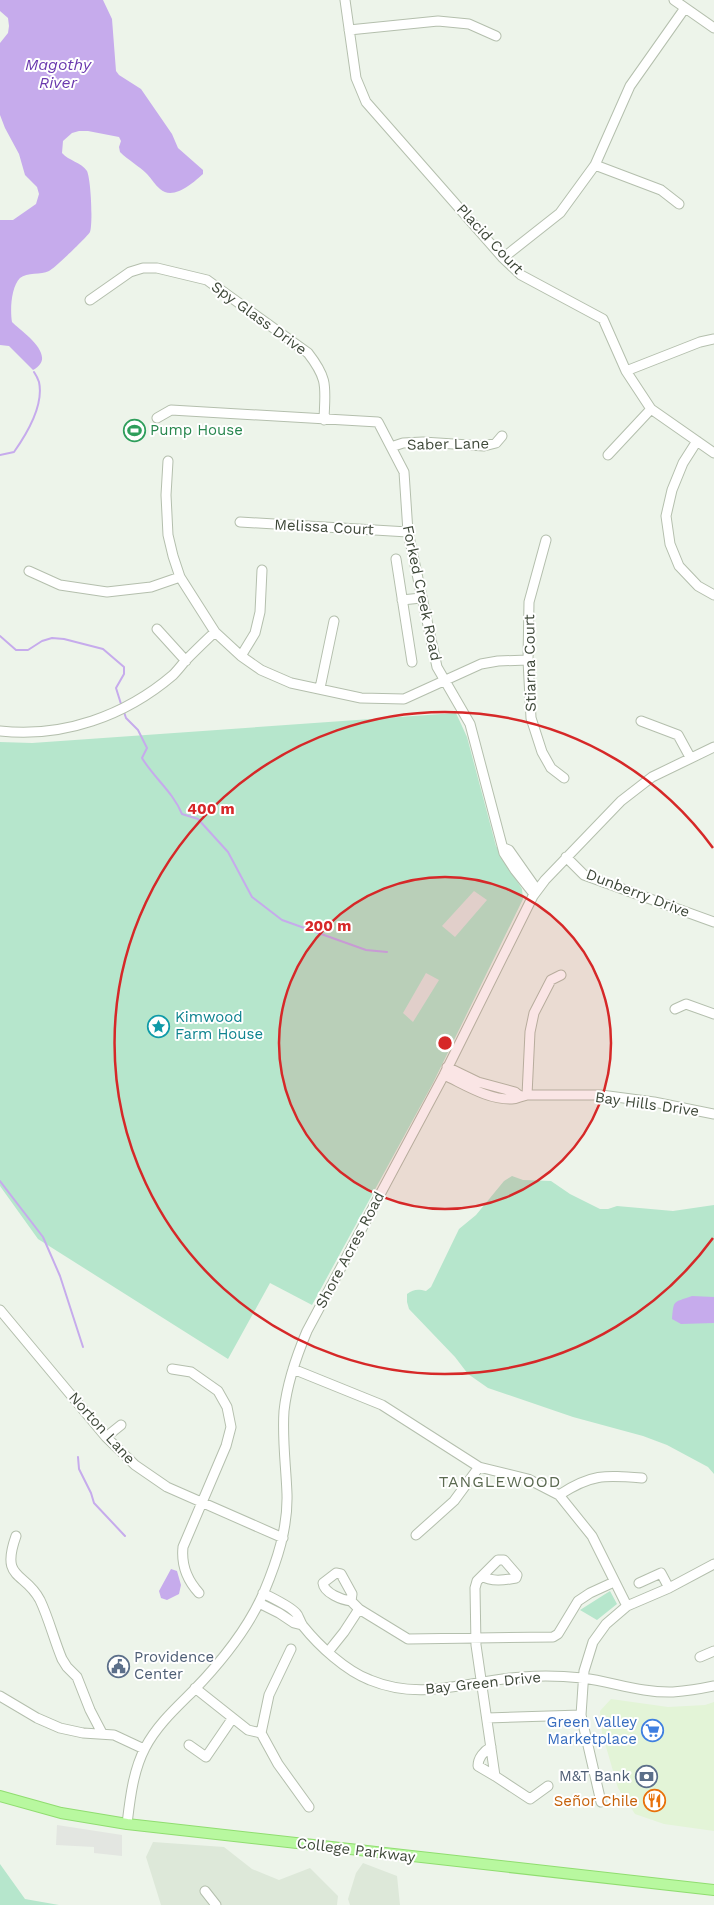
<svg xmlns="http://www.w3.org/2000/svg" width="714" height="1905" font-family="'Work Sans',sans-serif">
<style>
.residential{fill:#dde8d9}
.commercial{fill:#e3f4d7}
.green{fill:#b6e6cc}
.parking{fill:#e3e6e1}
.water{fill:#c6abec}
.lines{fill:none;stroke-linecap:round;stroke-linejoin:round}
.stream{stroke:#c6abec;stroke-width:2}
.minor-casing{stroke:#b4bfad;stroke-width:11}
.major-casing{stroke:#90dd70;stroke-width:12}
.minor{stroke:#fff;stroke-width:9}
.major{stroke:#b8f89f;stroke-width:10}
.ring{fill:none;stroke:#d62828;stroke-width:2.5}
.labels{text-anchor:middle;stroke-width:4;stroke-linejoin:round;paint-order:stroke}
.street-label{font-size:15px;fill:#3e4839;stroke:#fff}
.leisure-label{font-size:15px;fill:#27864d;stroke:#fff;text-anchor:start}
.culture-label{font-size:15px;fill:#0d838f;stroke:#fff;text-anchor:start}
.service-label{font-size:15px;fill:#4e5e75;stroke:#fff;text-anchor:start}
.shop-label{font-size:15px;fill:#366cbe;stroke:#fff;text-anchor:end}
.food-label{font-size:15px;fill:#c56008;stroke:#fff;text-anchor:end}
.water-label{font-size:16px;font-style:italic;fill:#6a38ae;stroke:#fff}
.neighbourhood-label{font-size:16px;letter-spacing:1px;fill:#5b6a51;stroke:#fff}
.centre{fill:#d62828;stroke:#fff;stroke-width:2.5}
.ring-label{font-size:15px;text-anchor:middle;font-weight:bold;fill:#d62828;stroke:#fff;stroke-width:4;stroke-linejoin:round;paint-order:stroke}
</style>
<rect width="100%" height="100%" fill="#edf4ea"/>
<!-- residential -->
<path class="residential" d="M153 1842 224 1847 252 1869 279 1880 310 1868 338 1896 337 1905H161L146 1857Z
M363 1863 397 1876 400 1905H350L348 1899 356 1873Z"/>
<!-- commercial -->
<path class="commercial" d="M611 1699 668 1707 705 1705 714 1702V1831L664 1824 635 1814 618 1788 602 1733 600 1711Z"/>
<!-- green -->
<path class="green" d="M456 713 467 737 496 846 522 889 523 899 433 1083 312 1305 270 1283 228 1359 38 1239 0 1186V742L32 743Z
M512 1176 523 1180 551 1181 570 1194 600 1209H608L617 1206 673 1211 714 1205V1474L708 1467 667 1445 643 1436 573 1417 488 1388 468 1374 455 1357 409 1309 407 1302V1294C414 1289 418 1289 426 1291L431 1287 459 1229 476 1215 504 1181Z
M610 1591 617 1604 597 1620 580 1610Z
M0 1864 25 1899 59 1905H0Z"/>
<!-- parking -->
<path class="parking" d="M474 891 487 900 455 937 442 926Z
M426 973 439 980 413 1022 403 1013Z
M57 1825 122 1835V1856L94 1853V1847L56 1845Z"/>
<!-- water -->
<path class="water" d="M0 0H103L112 19 116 71 119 75 141 89 172 134 178 148 203 170V174C193 183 173 201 160 189 155 185 152 179 147 174 139 166 128 160 120 152L119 147 121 141 119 137 88 131H79L72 133 63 141 62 153C69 161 81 162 87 171 91 180 93 223 90 232 88 236 54 269 49 271 41 275 27 272 20 278 11 287 10 310 12 322 22 332 59 356 33 370L9 346 0 345V220H13L36 204 39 194 37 187 25 175 19 154 5 128 0 115V43L8 33 9 26 8 18 0 11Z
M692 1296 714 1297V1323L681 1324 672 1319C674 1300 672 1303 692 1296Z
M171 1569 177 1571 181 1585 179 1594 167 1600 161 1598 159 1591Z"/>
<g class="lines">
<!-- stream -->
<path class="stream" d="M0 455 14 452C26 435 44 405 39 382 38 379 36 375 34 372
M0 636 16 650H28L42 641 52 638 64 639 103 649 124 667V674L116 688 121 704
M124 712 126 718 138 730 147 748 142 758C154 778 173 792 182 814L198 819 228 852 252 897 282 920 366 950 387 952
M0 1181 43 1237 60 1276 83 1347
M78 1457 79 1469 91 1493 94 1503 125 1536"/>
<defs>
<path id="minor" d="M345 0 356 78 366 102 503 258 521 275 603 319 626 371 651 409 714 453
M674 0 714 28
M349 30 438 21 469 24 496 36
M595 165 661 190 679 204
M503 258 560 213 595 165 630 86 685 8
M90 300 130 272 143 268H157L207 280 308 353C329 380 325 387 324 420
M626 371 700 342 714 339
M157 418 171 410 378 422 404 472 408 532 437 667 470 724 504 853 515 870 534 894
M697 441 683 463 672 490 666 516 670 544 679 566 698 586 714 595
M391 447 403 443 423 442 484 446 496 443 502 436
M608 455 651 409
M168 461 166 495 168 535 173 556 180 577 215 632 241 656 261 670 291 683 361 698 404 699 481 664 498 661 528 660
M240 522 408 532
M546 540 529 602 528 660 531 718 542 752 551 768 564 778
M396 559 412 662
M29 571 60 585 107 592 151 587 180 577
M402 600 421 598
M157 629 186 661
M241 656 255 633 260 612 262 570
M320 688 334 621
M641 721 678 735 690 757
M0 731C63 738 125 716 173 675 177 671 181 666 185 661 195 651 205 641 215 632
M504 848 509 850 535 887
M566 857 584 875 714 922
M675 1009 686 1004 714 1014
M447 1067 478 1082 515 1092 520 1096
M444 1075C464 1084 488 1100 512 1099 517 1099 521 1096 527 1095H601L654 1102 714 1114
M527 1095 530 1032 534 1013 551 980 561 975
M0 1310 106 1437 135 1465 167 1487 283 1538
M172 1369 191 1372 218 1391 227 1407 231 1427 226 1446 183 1547C181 1566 187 1580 199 1593
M293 1369 382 1405 479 1467 528 1479 559 1495 592 1536 627 1606
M106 1437 121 1425
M559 1495C591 1474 604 1475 642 1478
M416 1535 454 1501 479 1467
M16 1536C0 1581 25 1571 40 1600 49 1619 54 1640 62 1659L67 1667 77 1677 90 1710 102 1733
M483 1576C490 1582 506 1580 516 1578L517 1575 504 1560H498L477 1581 475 1588 476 1645 495 1776 530 1799 548 1786
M639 1583 661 1573 669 1588
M263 1593C272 1598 290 1606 296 1613 299 1616 300 1622 303 1626 319 1646 346 1671 370 1680 423 1702 469 1680 523 1677 542 1675 564 1676 583 1678 613 1682 642 1693 673 1692 687 1691 700 1689 714 1686
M351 1601C342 1600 324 1593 323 1583L336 1573 341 1574 352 1594 351 1601 359 1609
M259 1603 279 1613 294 1623 302 1625
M328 1652 344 1632 359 1609 408 1639 553 1637 558 1634 578 1601 590 1593 614 1582
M700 1657 714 1651
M195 1688 248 1730 261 1733
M0 1696 37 1718 60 1728 83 1733 114 1735 144 1749
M487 1718 581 1715
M261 1733 269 1695 291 1649
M261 1733 278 1764 309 1807
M189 1745 206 1757 232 1719
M491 1747C484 1751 478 1758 478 1766L495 1776
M601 1802 581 1715 584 1671 593 1642 606 1624 627 1606 669 1588 714 1564
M127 1824C130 1799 133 1771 145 1748 157 1725 176 1708 194 1690 221 1662 248 1629 264 1592 277 1561 288 1528 287 1494 286 1466 282 1439 284 1411 287 1383 296 1357 307 1331L444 1075 533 896 545 880 621 801 652 777 714 747
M205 1891 216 1905"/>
<path id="major" d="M0 1796 61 1813 127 1824 714 1890"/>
</defs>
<!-- minor casing -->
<use href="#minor" class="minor-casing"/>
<!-- major casing -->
<use href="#major" class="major-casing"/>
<!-- minor -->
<use href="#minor" class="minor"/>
<!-- major -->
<use href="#major" class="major"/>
</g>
<!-- distance rings -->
<circle cx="445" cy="1043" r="166" fill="#d62828" fill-opacity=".12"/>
<g class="ring">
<circle cx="445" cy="1043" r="166"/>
<path d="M713 1238A331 331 0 1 1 713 848"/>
</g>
<!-- icons -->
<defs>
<symbol id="stadium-ring" viewBox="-11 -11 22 22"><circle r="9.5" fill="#fff" stroke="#2e9e5b" stroke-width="1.5"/><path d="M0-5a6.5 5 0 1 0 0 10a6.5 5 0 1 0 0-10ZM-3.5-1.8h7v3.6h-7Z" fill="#2e9e5b"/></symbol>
<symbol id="sight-ring" viewBox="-11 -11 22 22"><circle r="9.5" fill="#fff" stroke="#0f9aa8" stroke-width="1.5"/><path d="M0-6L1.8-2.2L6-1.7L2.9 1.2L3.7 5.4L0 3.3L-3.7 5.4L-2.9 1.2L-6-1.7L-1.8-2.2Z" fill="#0f9aa8"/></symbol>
<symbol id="civic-ring" viewBox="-11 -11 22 22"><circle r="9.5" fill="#fff" stroke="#5c6f8a" stroke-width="1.5"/><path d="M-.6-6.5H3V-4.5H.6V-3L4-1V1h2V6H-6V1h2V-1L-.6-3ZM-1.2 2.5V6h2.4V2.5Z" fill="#5c6f8a"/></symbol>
<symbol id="supermarket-ring" viewBox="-11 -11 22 22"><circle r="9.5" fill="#fff" stroke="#3f7fe0" stroke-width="1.5"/><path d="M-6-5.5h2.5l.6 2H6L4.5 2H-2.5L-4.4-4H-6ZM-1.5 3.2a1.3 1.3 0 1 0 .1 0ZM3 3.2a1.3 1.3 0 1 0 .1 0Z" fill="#3f7fe0"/></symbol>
<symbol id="bank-ring" viewBox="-11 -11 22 22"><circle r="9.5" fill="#fff" stroke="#5c6f8a" stroke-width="1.5"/><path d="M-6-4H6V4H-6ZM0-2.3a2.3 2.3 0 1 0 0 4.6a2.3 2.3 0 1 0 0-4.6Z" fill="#5c6f8a"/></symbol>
<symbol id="restaurant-ring" viewBox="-11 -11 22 22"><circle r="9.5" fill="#fff" stroke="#e8710a" stroke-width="1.5"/><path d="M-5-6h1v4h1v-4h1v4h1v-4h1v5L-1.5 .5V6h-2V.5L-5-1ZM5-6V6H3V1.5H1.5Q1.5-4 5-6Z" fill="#e8710a"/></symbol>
</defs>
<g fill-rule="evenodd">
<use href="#stadium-ring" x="122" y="418" width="25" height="25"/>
<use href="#sight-ring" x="146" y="1014" width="25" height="25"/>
<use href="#civic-ring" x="106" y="1654" width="25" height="25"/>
<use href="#supermarket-ring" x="640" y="1718" width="25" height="25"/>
<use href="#bank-ring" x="634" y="1764" width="25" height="25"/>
<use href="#restaurant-ring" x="642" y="1788" width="25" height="25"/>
</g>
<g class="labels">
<!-- street labels -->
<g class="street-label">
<text transform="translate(490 239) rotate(47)" y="5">Placid Court</text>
<text transform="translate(259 318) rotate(36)" y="5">Spy Glass Drive</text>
<text transform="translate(448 444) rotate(-1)" y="5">Saber Lane</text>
<text transform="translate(324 527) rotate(3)" y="5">Melissa Court</text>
<text transform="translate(422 593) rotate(78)" y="5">Forked Creek Road</text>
<text transform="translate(530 663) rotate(-91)" y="5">Stiarna Court</text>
<text transform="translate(638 893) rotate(21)" y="5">Dunberry Drive</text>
<text transform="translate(647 1104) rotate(8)" y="5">Bay Hills Drive</text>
<text transform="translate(350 1250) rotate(-62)" y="5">Shore Acres Road</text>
<text transform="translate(102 1428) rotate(48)" y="5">Norton Lane</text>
<text transform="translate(483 1683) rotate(-6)" y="5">Bay Green Drive</text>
<text transform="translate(356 1850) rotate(7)" y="5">College Parkway</text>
</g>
<!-- leisure labels -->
<g class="leisure-label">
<text x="150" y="435">Pump House</text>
</g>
<!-- culture labels -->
<g class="culture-label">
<text x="175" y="1022">Kimwood<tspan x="175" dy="17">Farm House</tspan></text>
</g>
<!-- service labels -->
<g class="service-label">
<text x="134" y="1662">Providence<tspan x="134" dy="17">Center</tspan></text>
<text x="630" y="1781" text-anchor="end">M&amp;T Bank</text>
</g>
<!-- shop labels -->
<g class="shop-label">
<text x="637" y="1727">Green Valley<tspan x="637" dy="17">Marketplace</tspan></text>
</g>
<!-- food labels -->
<g class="food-label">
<text x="638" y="1806">Señor Chile</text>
</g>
<!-- water labels -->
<g class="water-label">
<text x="58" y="70">Magothy<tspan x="58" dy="18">River</tspan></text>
</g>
<!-- neighbourhood labels -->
<g class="neighbourhood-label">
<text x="500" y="1487">TANGLEWOOD</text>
</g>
</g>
<circle cx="445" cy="1043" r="8" class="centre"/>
<g class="ring-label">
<text x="211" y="814">400 m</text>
<text x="328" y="931">200 m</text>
</g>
</svg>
